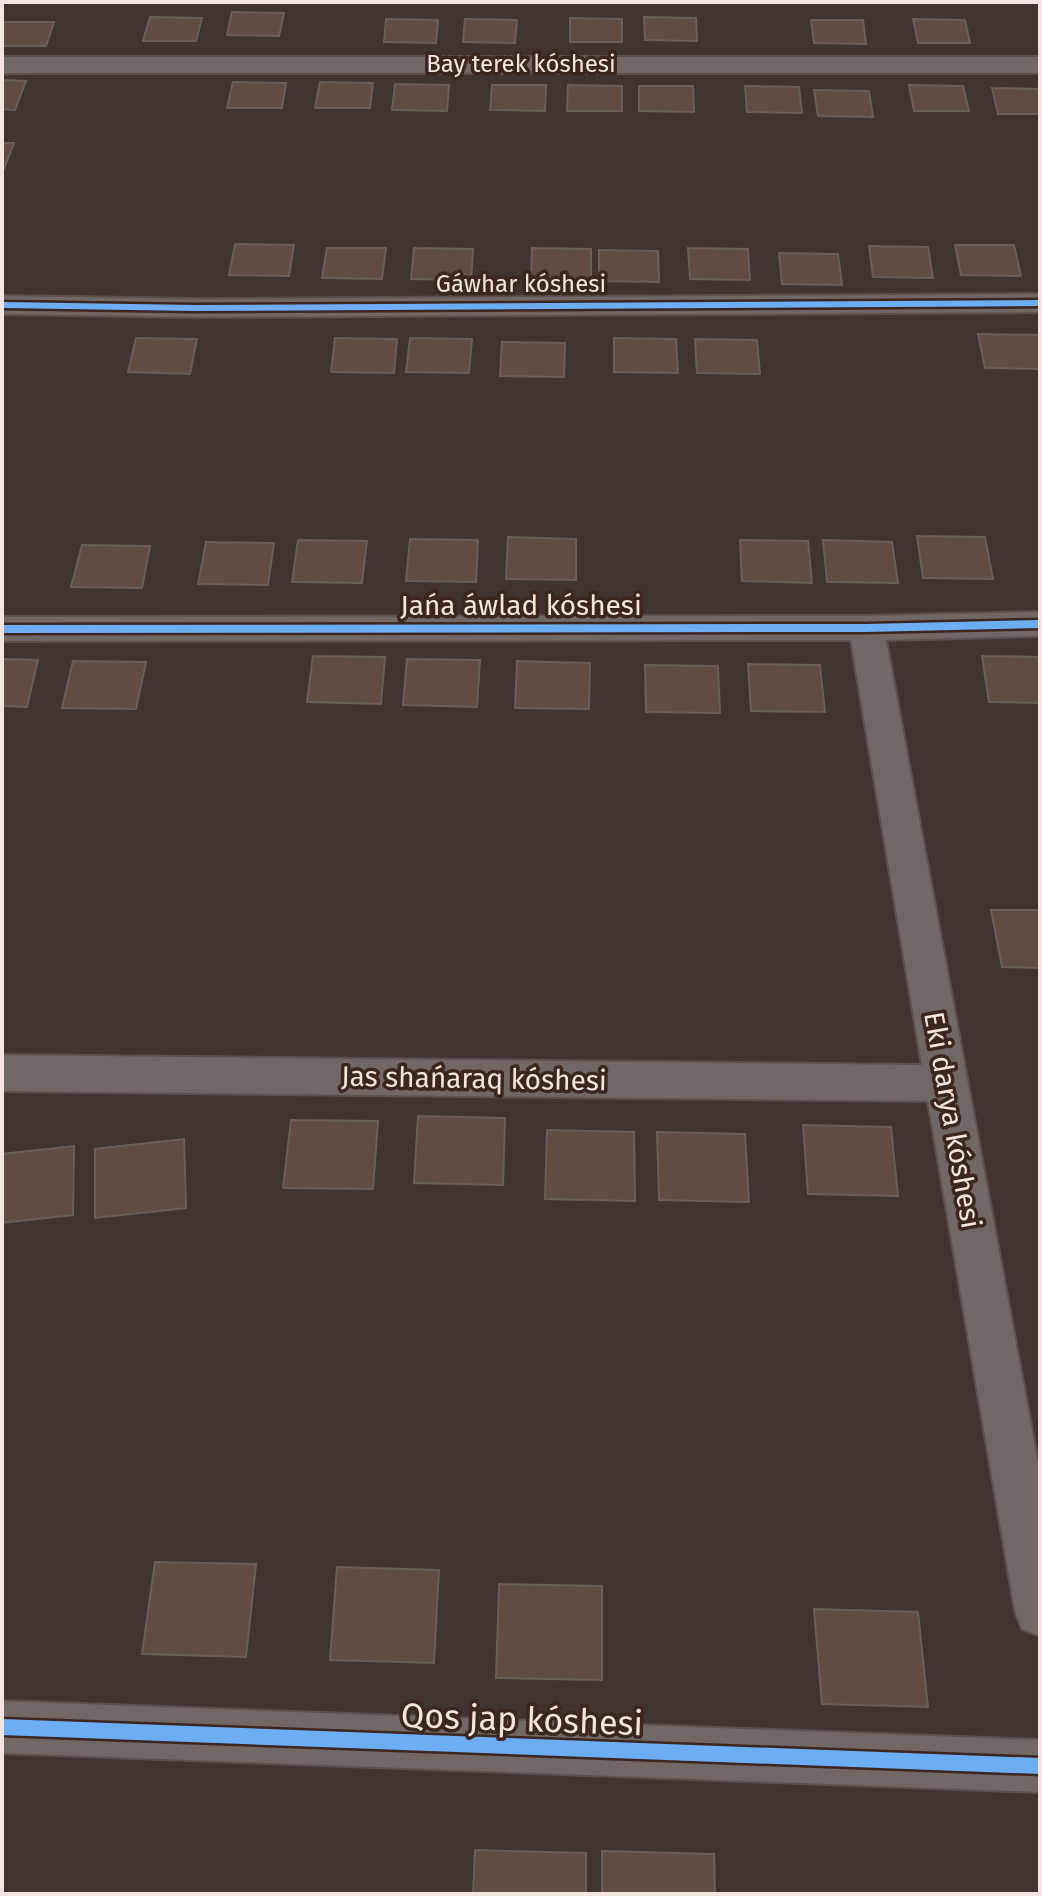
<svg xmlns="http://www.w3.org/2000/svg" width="1042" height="1896" font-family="'Fira Sans',sans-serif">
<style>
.building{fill:#604c45;stroke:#6a5e5b;stroke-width:2}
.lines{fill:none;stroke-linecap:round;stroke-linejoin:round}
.minor-casing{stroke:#5c514e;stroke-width:4}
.minor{fill:#716765;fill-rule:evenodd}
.cycleway-casing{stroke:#3c2620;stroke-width:5}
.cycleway{fill:#6dadf4;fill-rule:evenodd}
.labels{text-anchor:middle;stroke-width:7;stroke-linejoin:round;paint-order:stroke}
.far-street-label{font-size:24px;fill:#f5e5e1;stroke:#3c2620}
.street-label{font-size:28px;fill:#f5e5e1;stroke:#3c2620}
.near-street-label{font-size:34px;fill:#f5e5e1;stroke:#3c2620}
</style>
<rect width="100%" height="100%" fill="#413430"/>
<!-- building -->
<path class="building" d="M232 12 284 13 279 36 227 35Z
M150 17 202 18 196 41H143Z
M644 17 696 18 697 41 645 40Z
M570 18 622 19V42H570Z
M386 19 438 20 436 43 384 42Z
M465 19 517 20 515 43 463 42Z
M913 19 965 20 970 43H918Z
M811 20H863L866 44 814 43Z
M3 22H54L46 46H2Z
M2 80 26 81 15 110 2 109Z
M233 82 286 83 282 108H227Z
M320 82 373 83 370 108H315Z
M395 84 449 85 447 111 392 110Z
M492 85H546L545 111 490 110Z
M568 85 622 86V111H567Z
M909 85 963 86 969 111H914Z
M639 86H693L694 112 639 111Z
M745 86 799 87 802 113 747 112Z
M992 88 1040 89V114H998Z
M814 90 869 91 873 117 818 116Z
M2 143H14L2 174Z
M235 244 294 245 289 276 229 275Z
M955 245H1014L1021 276 961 275Z
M869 246 928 247 933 278 873 277Z
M327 248H386L382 279 322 278Z
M414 248 473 249 471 280 411 279Z
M532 248 591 249V280L531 279Z
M688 248 748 249 750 280 690 279Z
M599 250 658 251 659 282 599 281Z
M779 253 838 254 842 285 782 284Z
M978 334 1040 335V369L985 368Z
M136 338 197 339 190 374 128 372Z
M335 338 397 339 394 373 331 372Z
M410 338 472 339 469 373 406 372Z
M614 338 676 339 678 373 614 372Z
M695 339 757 340 760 374 697 373Z
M502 342 565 343 564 377 500 376Z
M917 536 985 537 993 579 923 578Z
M508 537 576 539V580L506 579Z
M410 539 478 540 476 582 406 581Z
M298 540 367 541 362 583 292 582Z
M740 540 808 541 812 583 742 581Z
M823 540 892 542 898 583 827 582Z
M206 542 274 543 268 585 198 584Z
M82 545 150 546 142 588 71 587Z
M313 656 385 657 381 704 307 702Z
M982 656 1040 657V703L989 702Z
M2 659 38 660 27 707 2 706Z
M407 659 480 660 477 707 403 705Z
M73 661 146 662 136 709 62 708Z
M517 661 590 663 589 709 515 708Z
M748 664 820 665 825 712 751 711Z
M645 665 718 666 720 713 646 712Z
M991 910H1040V968L1002 967Z
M418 1116 505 1118 503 1185 414 1183Z
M291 1120 378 1121 373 1189 283 1188Z
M803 1125 891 1127 898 1196 808 1194Z
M547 1130 634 1132 635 1201 545 1199Z
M657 1132 745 1134 749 1202 659 1200Z
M184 1139 186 1208 95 1218V1149Z
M74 1146 73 1215 2 1223V1154Z
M155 1562 256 1564 246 1657 142 1654Z
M337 1567 439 1570 434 1663 330 1660Z
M499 1584 602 1586V1680L496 1678Z
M814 1609 918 1612 928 1707 822 1704Z
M475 1850 586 1853V1894H473Z
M602 1851 714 1854 715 1894H602Z"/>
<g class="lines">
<defs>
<path id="minor" d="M2 57H1040V73H2Z
M1040 294V312L195 317 2 314V296L195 299Z
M1040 612V636L886 640 1040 1474V1636L1022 1629 1015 1611 928 1101 2 1091V1055L922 1065 851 640 2 641V617L866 616Z
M2 1701 1040 1740V1792L2 1753Z"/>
</defs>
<!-- minor casing -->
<use href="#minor" class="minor-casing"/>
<!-- minor -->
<use href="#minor" class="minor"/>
<defs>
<path id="cycleway" d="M1040 300V306L195 311 2 308V302L195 305Z
M1040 620V628L866 632 2 633V625L866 624Z
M2 1719 1040 1758V1774L2 1735Z"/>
</defs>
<!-- cycleway casing -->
<use href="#cycleway" class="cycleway-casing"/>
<!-- cycleway -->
<use href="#cycleway" class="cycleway"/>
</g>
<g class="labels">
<!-- far-street labels -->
<g class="far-street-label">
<text x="521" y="72">Bay terek kóshesi</text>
<text x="521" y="292">Gáwhar kóshesi</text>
</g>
<!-- street labels -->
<g class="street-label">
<text x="521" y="615">Jańa áwlad kóshesi</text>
<text transform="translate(474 1078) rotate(1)" y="10">Jas shańaraq kóshesi</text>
<text transform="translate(953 1120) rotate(80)" y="10">Eki darya kóshesi</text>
</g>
<!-- near-street labels -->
<g class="near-street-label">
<text transform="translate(522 1719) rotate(2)" y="12">Qos jap kóshesi</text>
</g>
</g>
<!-- border -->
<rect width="1042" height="1896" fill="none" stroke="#f5e5e1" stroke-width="8"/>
</svg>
